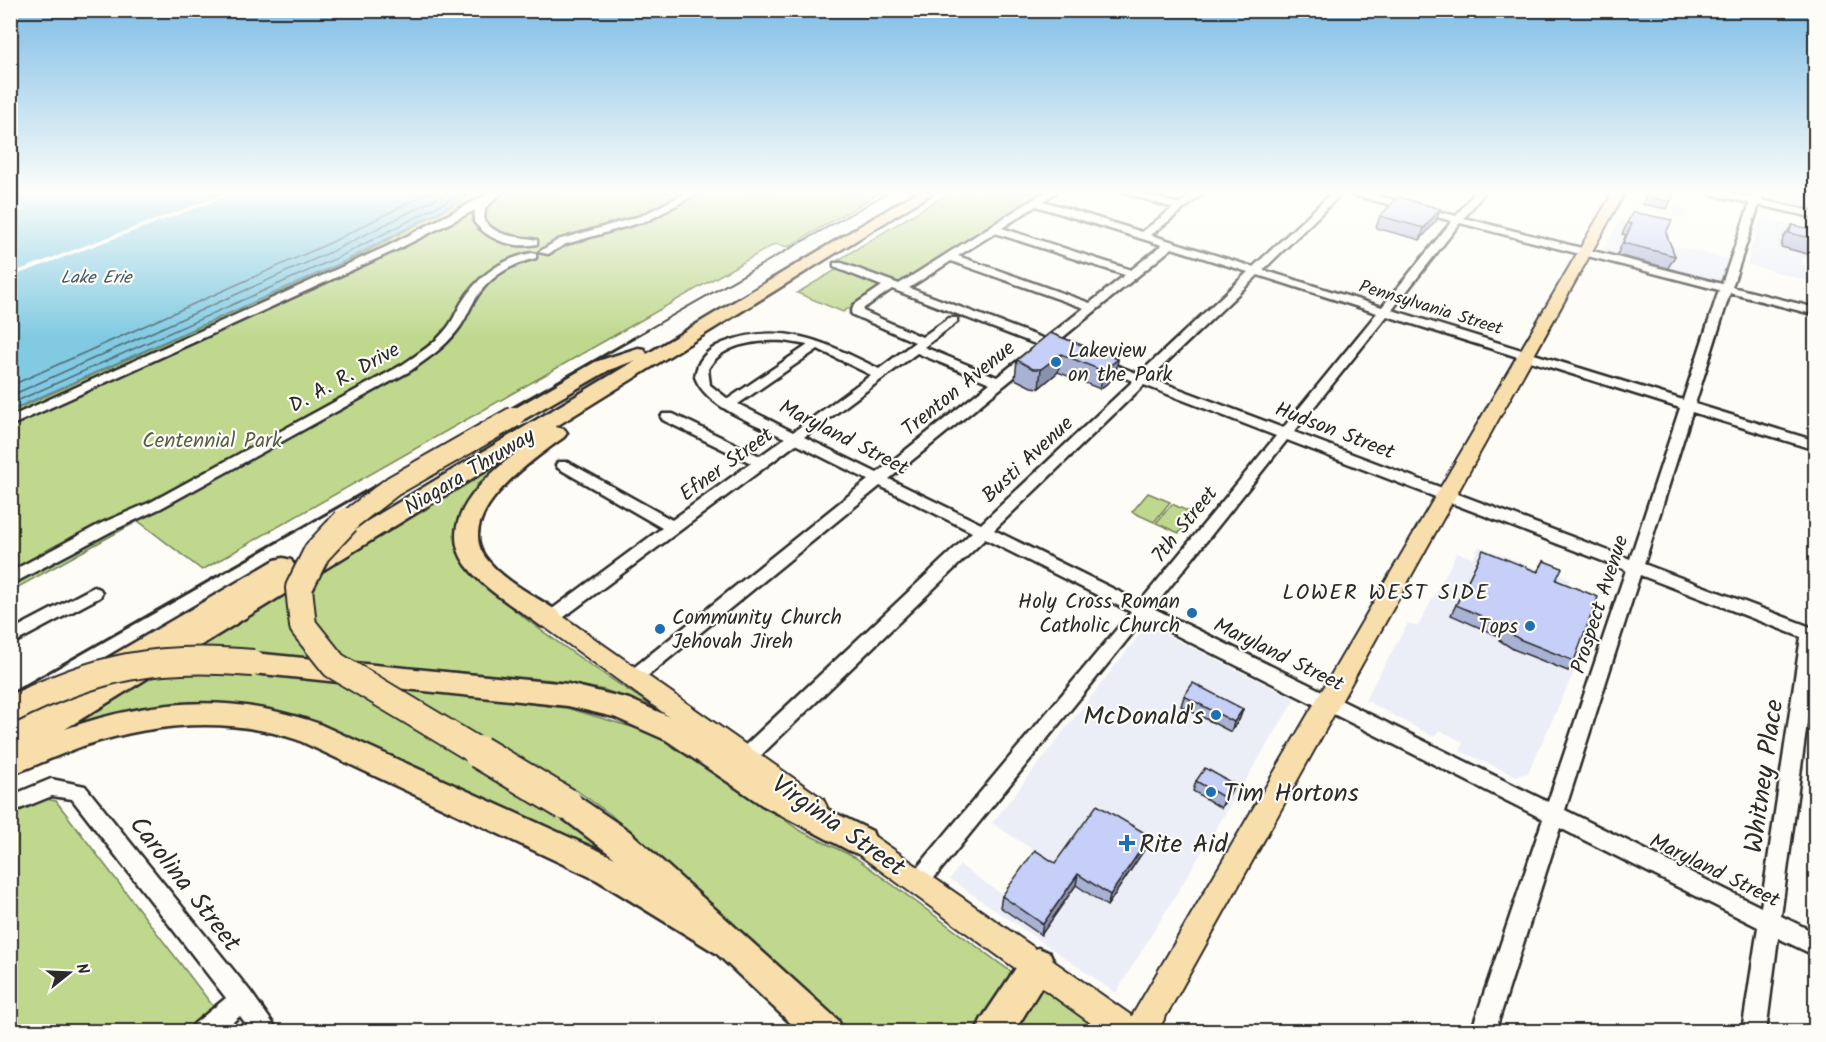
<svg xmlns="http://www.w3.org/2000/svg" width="1826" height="1042" font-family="Kalam,sans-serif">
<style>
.built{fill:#eceef7}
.green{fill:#bfd88e;stroke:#75825c;stroke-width:1.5}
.water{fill:#81cae2;stroke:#5f8a99;stroke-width:1.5}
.pier{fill:#fdfcf7}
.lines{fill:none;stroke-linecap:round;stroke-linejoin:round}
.shore{stroke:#4d6b74;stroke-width:1.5}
.minor-casing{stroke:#2b2b2b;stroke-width:5}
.major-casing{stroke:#2b2b2b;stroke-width:4}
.highway-casing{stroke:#2b2b2b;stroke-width:5}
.minor{fill:#fdfcf7;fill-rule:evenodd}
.major{fill:#f8deab;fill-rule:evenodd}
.highway{fill:#f8deab;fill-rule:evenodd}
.rail-far1{stroke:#2b2b2b;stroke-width:2}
.rail{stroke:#2b2b2b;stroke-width:3}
.highway-bridge-far2-casing{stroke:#2b2b2b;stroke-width:24;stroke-linecap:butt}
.highway-bridge-far1-casing{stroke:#2b2b2b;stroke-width:30;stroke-linecap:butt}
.highway-bridge-casing{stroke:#2b2b2b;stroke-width:36;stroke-linecap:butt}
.highway-bridge-far2{stroke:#f8deab;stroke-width:20}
.highway-bridge-far1{stroke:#f8deab;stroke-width:26}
.highway-bridge{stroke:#f8deab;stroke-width:32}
.wall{fill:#a9b2d4;stroke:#2b2b2b;stroke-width:1.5}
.shaded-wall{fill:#8a91ad;stroke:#2b2b2b;stroke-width:1.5}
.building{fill:#c5cff7;stroke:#2b2b2b;stroke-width:1.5}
.poi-dot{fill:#1f6fb2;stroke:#fdfcf7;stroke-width:2}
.labels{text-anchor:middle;stroke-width:4.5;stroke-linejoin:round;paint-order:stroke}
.far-water-label{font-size:18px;font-style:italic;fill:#455b62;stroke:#fdfcf7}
.far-street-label{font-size:18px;fill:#2b2b2b;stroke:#fdfcf7}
.poi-label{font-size:21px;fill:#2b2b2b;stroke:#fdfcf7;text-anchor:start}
.street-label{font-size:21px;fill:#2b2b2b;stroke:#fdfcf7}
.park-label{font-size:21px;fill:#575f49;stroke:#fdfcf7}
.neighbourhood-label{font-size:22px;letter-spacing:1.5px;fill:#2b2b2b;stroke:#fdfcf7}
.near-poi-label{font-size:26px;fill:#2b2b2b;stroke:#fdfcf7;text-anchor:start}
.near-street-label{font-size:26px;fill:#2b2b2b;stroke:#fdfcf7}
</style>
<rect width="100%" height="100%" fill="#fdfcf7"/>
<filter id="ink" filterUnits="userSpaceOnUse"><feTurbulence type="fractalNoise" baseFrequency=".0167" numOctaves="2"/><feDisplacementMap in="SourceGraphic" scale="12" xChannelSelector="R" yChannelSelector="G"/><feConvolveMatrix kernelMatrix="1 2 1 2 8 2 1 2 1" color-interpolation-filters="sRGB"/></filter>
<g filter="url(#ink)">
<!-- built -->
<path class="built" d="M1770 192H1815V212L1767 201Z
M1633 197 1687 209 1684 219 1629 205Z
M1760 218 1815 231V261L1803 258 1801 264 1815 268V283L1747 264Z
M1620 220 1671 232 1667 244 1728 259 1719 285 1601 254Z
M1479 546 1550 574 1552 570 1570 579 1564 592 1593 606 1576 660 1578 663 1528 773 1516 776 1460 751 1463 742 1439 730 1434 737 1365 700 1408 623 1418 626 1457 553 1473 558Z
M1147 625 1295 699 1116 993 950 879 960 865 1006 897 1038 853 992 823Z"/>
<!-- green -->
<path class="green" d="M475 192H882L788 247 775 244 202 570 138 521 11 591 10 412 364 253Z
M950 192H1045L901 283 838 260Z
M839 268 885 285 843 312 797 293Z
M514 456 477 484 480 486C462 506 450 530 460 557 472 591 642 699 682 726L638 703 605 690 552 680 296 657 244 671 567 708 652 733 685 748 799 830 856 858 1014 974 972 1031H851L721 920 610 814 576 790 560 810 638 876 282 715 228 704 185 707 41 742Z
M1148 493 1170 502 1154 522 1132 512Z
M1172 504 1194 514 1179 533 1156 523Z
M41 798 56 801 232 1031 11 1032V816Z
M1039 986 1095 1023V1031L1014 1032Z"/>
<!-- water -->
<path class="water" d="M10 192H477L341 263 11 410Z"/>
<!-- pier -->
<path class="pier" d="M230 192H239L11 277V273Z"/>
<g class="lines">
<!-- shore -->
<path class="shore" d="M10 386 332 242 429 192
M10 396 335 250 449 192
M10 404 339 257 465 192"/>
<defs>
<path id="minor" d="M492 192H503L485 208 484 221C499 238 516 236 537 240V244C514 249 488 240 474 222L475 210 396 250 10 426V417L388 246Z
M688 192H700L649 220 566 244 548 254 539 252 558 240 641 216Z
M1045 192H1056L1043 201 1142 232 1173 208 1123 192H1137L1179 204 1194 192H1205L1151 235 1253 267 1333 192H1343L1263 270 1382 307 1452 221 1350 194 1348 192H1363L1456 216 1475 192H1485L1464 218 1722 284 1750 203 1709 194 1707 192H1724L1752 198 1754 192H1764L1761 200 1816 212V218L1759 205 1732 287 1816 308V315L1730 293 1695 404 1816 441V450L1692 412 1644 564 1816 629V656L1781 916 1816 933V956L1778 938 1766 1032H1742L1758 927 1560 828 1495 1032H1471L1543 819 1144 619 926 888 919 891 912 888 909 881 912 874 1131 612 985 539 752 764 745 766 738 764 736 758 738 752 972 532 880 486 639 683 633 685 627 683 624 678 627 673 868 480 796 444 556 623H544L542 619 544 615 662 528 558 468 556 465 558 462H568L672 520 751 463 663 420 661 417 663 414H673L760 456 785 438C757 424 706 408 695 377 697 360 708 349 723 343 783 320 826 343 879 369L915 342 853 315 851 313 854 305 882 286 834 267V263H842L899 284ZM1036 206 1162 245 1131 270 1002 228ZM1460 223 1719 290 1683 400 1392 310ZM995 233 1125 275 1090 303 958 256ZM1172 248 1248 272 1139 374 1102 360H1094V366L1133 381 981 524 889 479 1049 349 1062 351V345L1056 343ZM951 261 1084 308 1045 339 909 288ZM1258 275 1377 313 1283 428 1150 378ZM892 289 1038 345 997 377 924 347 957 322V318H949L922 337 863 311 864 308ZM1387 316 1680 408 1630 559 1294 432ZM784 341 808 345 728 399 710 385 708 369C722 343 758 340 784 341ZM818 349 871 375 793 432 738 404ZM917 353 990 383 877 473 804 437ZM1144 385 1276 436 1140 602 994 530ZM1287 440 1626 570 1548 802 1153 608ZM1640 575 1801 637 1761 907 1565 810Z
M532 253 536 254V258C508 265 487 278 473 303 468 312 464 323 457 331 444 348 427 359 410 371L161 508 112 531 10 585V572L102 523 151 502 402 365C418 354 436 343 448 327 454 319 457 310 462 302 479 275 501 259 532 253Z
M94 587 100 589 102 593 100 597 10 645V631Z
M51 779 85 786 250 991 279 1032H252L240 1016 221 1032H190L194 1024 226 998 72 799 52 796 10 813V796Z"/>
<path id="major" d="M1613 192H1625L1157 1032H1103L843 843 839 835 843 827 852 823 861 827 1132 1016Z
M550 611 558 613 823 799 827 807 823 815 814 818 805 815 542 625 539 619 542 613Z"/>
<path id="highway" d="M917 192H934L555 427 564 429 567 433 564 437C534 459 454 513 485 557 503 581 535 596 559 612L562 619 559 626 550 628 541 626C516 607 485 591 466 565 432 518 493 470 528 444L65 729C151 699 230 693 317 723L615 858 556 813 551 804 556 795 566 791 576 795 629 831 838 1020 843 1032H800L716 953 597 880 298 740C227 716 153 723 83 746 58 755 35 766 10 775V713L69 682 78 685 82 692 105 678 101 676 97 669 101 662 275 560 283 558 291 560 294 565 636 360 609 370 521 421H507L504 417 507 413 595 362 638 348 644 349 647 354Z
M253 653 568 684 629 699 686 724 782 787 872 831 876 841 872 851 861 855 850 851 762 805 666 740 614 717 568 706 253 673 244 670 240 663 244 656Z
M1038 948 1050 953 1055 965 1014 1032H976L981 1020 1026 953Z"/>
</defs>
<!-- minor casing -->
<use href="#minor" class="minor-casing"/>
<!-- major casing -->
<use href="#major" class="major-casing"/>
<!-- highway casing -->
<use href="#highway" class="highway-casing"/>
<!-- minor -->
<use href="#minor" class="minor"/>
<!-- major -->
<use href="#major" class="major"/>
<!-- highway -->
<use href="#highway" class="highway"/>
<!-- rail-far1 -->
<path class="rail-far1" d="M631 339 889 192"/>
<!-- rail -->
<path class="rail" d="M10 694 634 338"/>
<defs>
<path id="highway-bridge-far2" d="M345 523 393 486 514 417"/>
<path id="highway-bridge-far1" d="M346 521 317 552 299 588 303 626 334 665 482 754
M10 710C95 667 158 654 253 663"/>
<path id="highway-bridge" d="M479 752 566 804"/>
</defs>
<!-- highway-bridge-far2 casing -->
<use href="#highway-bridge-far2" class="highway-bridge-far2-casing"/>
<!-- highway-bridge-far1 casing -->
<use href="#highway-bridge-far1" class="highway-bridge-far1-casing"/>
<!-- highway-bridge casing -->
<use href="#highway-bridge" class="highway-bridge-casing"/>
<!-- highway-bridge-far2 -->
<use href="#highway-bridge-far2" class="highway-bridge-far2"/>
<!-- highway-bridge-far1 -->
<use href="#highway-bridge-far1" class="highway-bridge-far1"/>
<!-- highway-bridge -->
<use href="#highway-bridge" class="highway-bridge"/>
</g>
<!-- wall -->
<path class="wall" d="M1648 192H1675L1667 209 1642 204Z
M1809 192H1815V198L1808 196Z
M1440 209 1436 221 1420 240 1376 228 1380 216Z
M1633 212 1675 256 1668 268 1617 255 1626 235 1622 234Z
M1792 225 1815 230V256L1781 247 1783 238Z
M1050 333 1118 359 1115 377 1100 389 1058 372 1039 388 1031 387 1015 379 1017 360Z
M1478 560 1537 572 1544 561 1556 580 1574 661 1568 671 1513 649 1499 640 1501 637 1451 615Z
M1184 696 1243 709 1240 718 1231 732 1181 706Z
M1196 781 1234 784 1230 793 1221 808 1193 791Z
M1150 836 1146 847 1107 906 1076 885 1041 935 1000 907 1002 896 1055 863Z"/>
<!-- shaded-wall -->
<path class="shaded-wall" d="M1440 209 1436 221 1420 240 1424 228Z
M1061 354 1058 372 1039 388 1041 369Z
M1118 359 1115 377 1100 389 1103 371Z
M1243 709 1240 718 1231 732 1234 722Z
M1234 784 1230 793 1221 808 1225 798Z
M1150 836 1146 847 1107 906 1110 895Z
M1078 874 1076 885 1041 935 1043 924Z"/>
<!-- building -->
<path class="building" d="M1648 192H1675L1670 202 1646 196Z
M1398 197 1440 209 1424 228 1380 216Z
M1633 212 1672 220 1666 233 1675 256 1623 243 1632 224 1627 223Z
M1792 225 1815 230V239L1789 233Z
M1050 333 1118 359 1103 371 1061 354 1041 369H1033L1017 360Z
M1483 550 1538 572 1544 561 1562 568 1556 580 1598 597 1574 661 1519 639 1505 630 1506 627 1456 605Z
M1193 683 1243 709 1234 722 1184 696Z
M1205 768 1234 784 1225 798 1196 781Z
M1097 805 1150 836 1110 895 1078 874 1043 924 1002 896 1035 850 1055 863Z"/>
</g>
<!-- sky -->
<linearGradient id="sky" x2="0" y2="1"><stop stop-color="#7fbde6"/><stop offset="0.57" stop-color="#fefefb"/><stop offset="1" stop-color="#fefefb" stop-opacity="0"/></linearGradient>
<rect width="1826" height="338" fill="url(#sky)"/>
<!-- markers -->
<g class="poi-dot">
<circle cx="1056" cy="362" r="6"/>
<circle cx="1192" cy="613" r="6"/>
<circle cx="1530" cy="626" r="6"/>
<circle cx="660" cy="629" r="6"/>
<circle cx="1216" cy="715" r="6"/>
<circle cx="1211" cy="792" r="6"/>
<path d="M1124 834h6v6h6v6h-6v6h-6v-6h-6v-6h6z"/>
</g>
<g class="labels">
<!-- far-water labels -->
<g class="far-water-label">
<text x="96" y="283">Lake Erie</text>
</g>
<!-- far-street labels -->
<g class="far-street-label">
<text transform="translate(1431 307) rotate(17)" y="6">Pennsylvania Street</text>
</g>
<!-- poi labels -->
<g class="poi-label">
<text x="1068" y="357">Lakeview<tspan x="1068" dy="24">on the Park</tspan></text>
<text x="1180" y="608" text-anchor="end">Holy Cross Roman<tspan x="1180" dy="24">Catholic Church</tspan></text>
<text x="672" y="624">Community Church<tspan x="672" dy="24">Jehovah Jireh</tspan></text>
<text x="1518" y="633" text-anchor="end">Tops</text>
</g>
<!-- street labels -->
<g class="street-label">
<text transform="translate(344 377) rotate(-29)" y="7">D. A. R. Drive</text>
<text transform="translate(958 388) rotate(-39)" y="7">Trenton Avenue</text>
<text transform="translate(1335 430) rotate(21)" y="7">Hudson Street</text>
<text transform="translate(844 437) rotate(27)" y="7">Maryland Street</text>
<text transform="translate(1027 459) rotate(-43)" y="7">Busti Avenue</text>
<text transform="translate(726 464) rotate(-36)" y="7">Efner Street</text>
<text transform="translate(469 471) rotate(-31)" y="7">Niagara Thruway</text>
<text transform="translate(1184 524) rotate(-51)" y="7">7th Street</text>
<text transform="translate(1599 604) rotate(-72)" y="7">Prospect Avenue</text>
<text transform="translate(1279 654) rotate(26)" y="7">Maryland Street</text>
<text transform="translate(1715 870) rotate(26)" y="7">Maryland Street</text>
</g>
<!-- park labels -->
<g class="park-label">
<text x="212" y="447">Centennial Park</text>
</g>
<!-- neighbourhood labels -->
<g class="neighbourhood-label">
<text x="1386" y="599">LOWER WEST SIDE</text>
</g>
<!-- near-poi labels -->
<g class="near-poi-label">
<text x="1204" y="724" text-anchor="end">McDonald's</text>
<text x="1223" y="801">Tim Hortons</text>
<text x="1139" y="852">Rite Aid</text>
</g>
<!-- near-street labels -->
<g class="near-street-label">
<text transform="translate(1763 776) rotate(-82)" y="9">Whitney Place</text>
<text transform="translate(839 825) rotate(35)" y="9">Virginia Street</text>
<text transform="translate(186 883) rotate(52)" y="9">Carolina Street</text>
</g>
</g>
<!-- margin -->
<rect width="1826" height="1042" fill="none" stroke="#fdfcf7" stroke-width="36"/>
<rect x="18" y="18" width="1790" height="1006" fill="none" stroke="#2b2b2b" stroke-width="2" filter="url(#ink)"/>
<!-- north arrow -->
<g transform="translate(69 973) rotate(72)" stroke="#fdfcf7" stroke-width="4.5" paint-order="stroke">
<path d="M0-4.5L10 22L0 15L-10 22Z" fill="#2b2b2b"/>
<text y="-9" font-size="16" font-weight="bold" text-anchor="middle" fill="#2b2b2b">N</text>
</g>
</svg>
